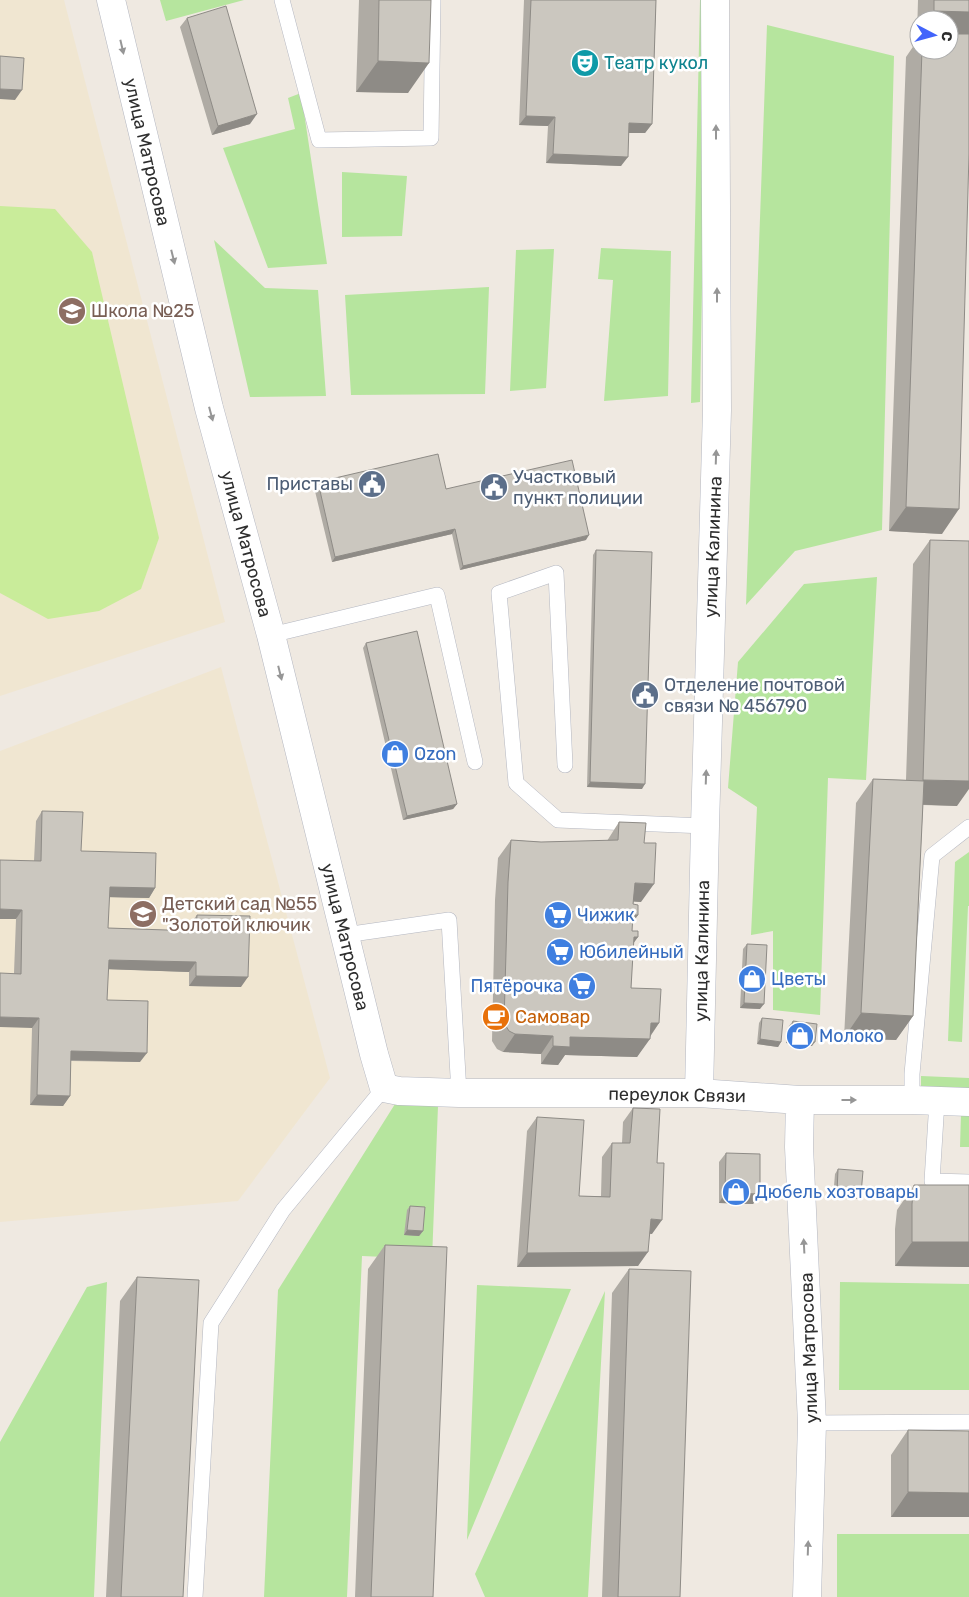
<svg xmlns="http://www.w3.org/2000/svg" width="969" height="1597" font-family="Rubik,sans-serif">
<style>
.education{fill:#f0e6d1}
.green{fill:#b6e59e}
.pitch{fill:#c9ec9a}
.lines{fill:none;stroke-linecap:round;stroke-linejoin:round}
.service-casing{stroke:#b4b7c1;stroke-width:16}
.minor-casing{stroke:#b4b7c1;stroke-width:29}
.service{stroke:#fff;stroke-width:15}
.minor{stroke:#fff;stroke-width:28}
.wall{fill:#afaba4}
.shaded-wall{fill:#8e8b86}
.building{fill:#cbc7bf;stroke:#8e8b86}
.oneway{fill:#969696}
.labels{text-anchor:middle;stroke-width:5;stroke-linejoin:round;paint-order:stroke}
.culture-label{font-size:18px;fill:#0d838f;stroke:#fff;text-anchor:start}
.street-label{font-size:18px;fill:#2e2e2e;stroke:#fff}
.education-label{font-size:18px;fill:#785e54;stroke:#fff;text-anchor:start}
.service-label{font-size:18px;fill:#4e5e75;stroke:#fff;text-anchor:start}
.shop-label{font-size:18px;fill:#366cbe;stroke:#fff;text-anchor:start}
.food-label{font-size:18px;fill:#c56008;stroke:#fff;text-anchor:start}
</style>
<rect width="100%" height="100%" fill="#efe9e1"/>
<!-- education -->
<path class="education" d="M0 0H64L225 622 0 696Z
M221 667 330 1078 238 1201 0 1222V751Z"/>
<!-- green -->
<path class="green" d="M160 0H244L166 21Z
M700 0H707L700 402 691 403Z
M767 25 894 56 882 530 795 551 746 605Z
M301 93 327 264 268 268 223 148 295 129 288 98Z
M342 172 407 176 402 236 342 237Z
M214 240 265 288 318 290 326 396 250 397Z
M601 248 671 251 668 396 604 401 613 280 598 279Z
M554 249 546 388 510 391 516 250Z
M489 287 485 394 351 395 345 295Z
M877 577 866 780 828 778 820 1015 773 1010V931L751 935 757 807 728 788 738 662 804 584Z
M969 852V906H968L962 1042 948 1041 955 862Z
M921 1076 969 1078V1091L921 1089Z
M395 1104 438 1106 432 1259 362 1256 347 1597H264L278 1290Z
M961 1114H969V1147H960Z
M107 1282 94 1597H0V1442L87 1287Z
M840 1282 969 1284V1390H839Z
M477 1285 571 1289 467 1540Z
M605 1291 588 1597H485L475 1574Z
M837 1534H969V1597H837Z"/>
<!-- pitch -->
<path class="pitch" d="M0 206 55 209 92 252 159 538 141 589 99 611 48 619 0 593Z"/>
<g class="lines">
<defs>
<path id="service" d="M282 0 319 140 431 138 433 0
M271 635 437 595 475 762
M565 765 556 573 499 593 516 783 558 820 705 826
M345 935 449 920 459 1093
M912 1100V1074L932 856 969 827
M937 1101 932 1181 969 1182
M812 1423 969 1422
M195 1597 211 1323 283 1210 384 1088"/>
<path id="minor" d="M111 0 209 408 271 635 374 1054 384 1088 399 1091 459 1093H699L800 1100H912L969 1102
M699 1093 705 826 717 410 715 0
M800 1100 799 1147 812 1423 807 1597"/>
</defs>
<!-- service casing -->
<use href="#service" class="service-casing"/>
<!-- minor casing -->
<use href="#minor" class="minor-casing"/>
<!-- service -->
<use href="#service" class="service"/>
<!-- minor -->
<use href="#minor" class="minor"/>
</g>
<!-- wall -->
<path class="wall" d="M359 0H431L408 93 356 92Z
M524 0H656L652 124 645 133H629L621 166 546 163 548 126 519 125Z
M918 0H969L942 534 889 531 906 57 919 38V50H949V20H919V35H917Z
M187 18 250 124 212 135 180 27Z
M318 482 446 489 586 540 460 570 452 534 332 562 314 487Z
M930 540 957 806 923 805 913 1016 896 1040 844 1038 856 803 873 779 906 780 913 564Z
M596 550 642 789 587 787 593 555Z
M366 643 457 804 453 809 403 820 363 648Z
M42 811 81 851 155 888 149 898 109 897 108 928 190 931V924L197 915 241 987 189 986V972L108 969 107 1000 140 1062 71 1061 70 1096 63 1106 30 1105 32 1028 14 973 16 919 34 861 36 821Z
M619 822 641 902 634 901 633 904 638 915 632 923V931L638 937 633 943 631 988 659 1023 637 1057 565 1055 558 1065 541 1064V1054L503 1052 497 1049 492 1041 495 900 498 858 511 840 541 842 607 841Z
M747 944 760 1009 740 1008 743 949Z
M762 1018 781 1042 778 1047 757 1044 759 1023Z
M793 1021 812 1046 786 1043 789 1026Z
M633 1108 652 1234 650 1233 638 1266 517 1267 527 1131 537 1117 579 1196H601L602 1157 612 1143H622L623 1122Z
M726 1153 760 1194 753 1204 719 1203V1162Z
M838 1169 861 1194 857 1199 833 1198 835 1174Z
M914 1185H969V1267L895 1266V1229L897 1210Z
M410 1206 423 1231 419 1236 404 1235 407 1210Z
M385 1245 433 1597H355L368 1269Z
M629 1269 680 1597H602L612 1293Z
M137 1277 183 1597H106L120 1301Z
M908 1430 969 1431V1517H891V1455Z"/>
<!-- shaded-wall -->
<path class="shaded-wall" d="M934 11 969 12V36H949V20H927Z
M378 61 429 63 408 93 356 92Z
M0 89 22 90 15 100 0 99Z
M257 114 250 124 212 135 218 126Z
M526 116 555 117 548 126 519 125Z
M629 123 652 124 645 133H623Z
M553 154 628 157 621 166 546 163Z
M906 507 959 509 942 534 889 531Z
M455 529 452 534 332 562 335 557Z
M589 535 586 540 460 570 463 566Z
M923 780 969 781V789L957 806 906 804Z
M590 782 645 784 642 789 587 787Z
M457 804 453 809 403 820 407 816Z
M635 883 654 884 641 902 622 901Z
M110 887 155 888 149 898 103 897Z
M0 909 22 910 16 919H0Z
M633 915H638L625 933Z
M634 937H638L625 955Z
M109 960 196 962 189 972 102 969Z
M196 976 248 977 241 987 189 986Z
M744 1003 764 1004 760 1009 740 1008Z
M861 1013 913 1016 896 1040 844 1038Z
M0 1017 39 1018 32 1028 0 1027Z
M651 1023H659L648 1039H650L637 1057 565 1055 558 1065 541 1064 553 1046 570 1037Z
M515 1034 553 1036 541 1054 503 1052Z
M790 1038 815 1042 812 1046 786 1043Z
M760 1039 781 1042 778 1047 757 1044Z
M71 1051 147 1053 140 1062 65 1060Z
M37 1095 70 1096 63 1106 30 1105Z
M725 1193 760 1194 753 1204 719 1203Z
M837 1193 861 1194 857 1199 833 1198Z
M651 1219 662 1220 652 1234 641 1233Z
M407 1230 423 1231 419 1236 404 1235Z
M912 1242H969V1267L895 1266Z
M648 1252 638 1266 517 1267 527 1253Z
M908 1492 969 1493V1517H891Z"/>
<!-- building -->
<path class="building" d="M379 0H431L429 63 378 61Z
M531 0H656L652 124 629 123 628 157 553 154 555 117 526 116Z
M934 0H969V12L934 11Z
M226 6 257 114 218 126 187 18Z
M949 34H969V154L959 509 906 507 922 50H949Z
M0 56 24 58 22 90 0 89Z
M438 454 446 489 572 460 589 535 463 566 455 529 335 557 318 482Z
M930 540 969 541V781L923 780Z
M596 550 652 552 645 784 590 782Z
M417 631 457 804 407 816 366 643Z
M873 779 924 781 913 1016 861 1013Z
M42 811 83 812 81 851 156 853 155 888 110 887 108 928 196 931 197 915 250 916 248 977 196 976V962L109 960 107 1000 148 1001 147 1053 71 1051 70 1096 37 1095 39 1018 0 1017V973L21 974 22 910 0 909V860L41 861Z
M619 822 646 823 644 843H656L654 884 635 883 633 904 638 905V915H633L632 931H638V937H634L631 988 661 989 659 1023H651L650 1039 570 1037V1047L553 1046V1036L515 1034 509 1031 504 1023 508 882 511 840 541 842 618 840Z
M747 944 767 945 764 1004 744 1003Z
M762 1018 783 1020 781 1042 760 1039Z
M793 1021 817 1024 815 1042 790 1038Z
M633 1108 660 1109 657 1163H664L662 1220 651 1219 648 1252 527 1253 537 1117 584 1120 579 1196 610 1197 612 1143H630Z
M726 1153 760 1154V1194L725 1193Z
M838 1169 863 1171 861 1194 837 1193Z
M914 1185H969V1242H912V1204Z
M410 1206 425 1207 423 1231 407 1230Z
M385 1245 447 1247 433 1597H371Z
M629 1269 691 1271 680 1597H618Z
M137 1277 199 1280 183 1597H121Z
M908 1430 969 1431V1493L908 1492Z"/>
<!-- one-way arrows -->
<defs><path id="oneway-solid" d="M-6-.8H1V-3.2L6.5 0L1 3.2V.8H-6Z" transform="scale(1.25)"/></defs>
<g class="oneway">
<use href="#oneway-solid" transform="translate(122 47) rotate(77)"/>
<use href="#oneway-solid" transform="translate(716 132) rotate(-90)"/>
<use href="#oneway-solid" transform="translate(173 257) rotate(76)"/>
<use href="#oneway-solid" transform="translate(717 295) rotate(-90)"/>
<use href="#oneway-solid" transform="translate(211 414) rotate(75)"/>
<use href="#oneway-solid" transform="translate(716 457) rotate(-88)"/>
<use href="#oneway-solid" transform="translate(280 673) rotate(76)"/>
<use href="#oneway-solid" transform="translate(706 777) rotate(-88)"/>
<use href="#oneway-solid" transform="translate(849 1100)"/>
<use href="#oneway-solid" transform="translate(804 1246) rotate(-93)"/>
<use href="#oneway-solid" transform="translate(808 1548) rotate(-88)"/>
</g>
<!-- icons -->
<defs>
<symbol id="theatre-disc" viewBox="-11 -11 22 22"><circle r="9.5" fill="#0f9aa8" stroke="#fff"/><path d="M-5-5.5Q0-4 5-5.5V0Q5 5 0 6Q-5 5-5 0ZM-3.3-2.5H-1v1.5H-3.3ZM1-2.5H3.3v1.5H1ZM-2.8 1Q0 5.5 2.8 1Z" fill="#fff"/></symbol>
<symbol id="school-disc" viewBox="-11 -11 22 22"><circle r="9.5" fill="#8d6e63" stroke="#fff"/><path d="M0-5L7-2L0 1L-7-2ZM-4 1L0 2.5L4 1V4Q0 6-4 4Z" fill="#fff"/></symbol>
<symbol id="civic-disc" viewBox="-11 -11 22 22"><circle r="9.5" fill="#5c6f8a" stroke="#fff"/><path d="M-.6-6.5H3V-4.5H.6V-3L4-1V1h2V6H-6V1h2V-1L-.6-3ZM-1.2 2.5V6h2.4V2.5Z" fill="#fff"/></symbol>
<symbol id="shop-disc" viewBox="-11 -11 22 22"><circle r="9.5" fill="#3f7fe0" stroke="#fff"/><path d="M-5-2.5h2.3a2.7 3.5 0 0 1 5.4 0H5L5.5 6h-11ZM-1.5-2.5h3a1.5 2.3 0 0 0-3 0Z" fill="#fff"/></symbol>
<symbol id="supermarket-disc" viewBox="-11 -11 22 22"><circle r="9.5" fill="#3f7fe0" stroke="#fff"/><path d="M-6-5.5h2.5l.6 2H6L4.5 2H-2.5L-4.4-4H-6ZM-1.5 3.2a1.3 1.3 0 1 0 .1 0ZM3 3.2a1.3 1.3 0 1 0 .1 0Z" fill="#fff"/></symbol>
<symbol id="cafe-disc" viewBox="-11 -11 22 22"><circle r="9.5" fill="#e8710a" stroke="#fff"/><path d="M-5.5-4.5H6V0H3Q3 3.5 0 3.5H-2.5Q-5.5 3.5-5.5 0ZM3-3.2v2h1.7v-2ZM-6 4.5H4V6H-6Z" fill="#fff"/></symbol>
</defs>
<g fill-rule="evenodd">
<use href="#theatre-disc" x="569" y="47" width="32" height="32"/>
<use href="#school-disc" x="56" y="295" width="32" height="32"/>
<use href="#civic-disc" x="356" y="468" width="32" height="32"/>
<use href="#civic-disc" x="478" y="471" width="32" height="32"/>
<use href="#civic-disc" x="629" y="679" width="32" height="32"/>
<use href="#shop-disc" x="379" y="738" width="32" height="32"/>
<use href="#school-disc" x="127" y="898" width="32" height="32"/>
<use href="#supermarket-disc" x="542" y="899" width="32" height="32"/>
<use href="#supermarket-disc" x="544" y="936" width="32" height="32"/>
<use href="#shop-disc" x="736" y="963" width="32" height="32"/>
<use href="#supermarket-disc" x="566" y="970" width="32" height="32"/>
<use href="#cafe-disc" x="480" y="1001" width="32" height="32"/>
<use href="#shop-disc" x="784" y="1020" width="32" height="32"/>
<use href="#shop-disc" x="720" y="1176" width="32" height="32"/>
</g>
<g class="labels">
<!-- culture labels -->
<g class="culture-label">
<text x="604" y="69">Театр кукол</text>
</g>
<!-- street labels -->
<g class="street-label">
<text transform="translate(147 152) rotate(77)" y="6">улица Матросова</text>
<text transform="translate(246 544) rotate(75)" y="6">улица Матросова</text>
<text transform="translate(713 547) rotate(-88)" y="6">улица Калинина</text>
<text transform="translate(345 937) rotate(76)" y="6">улица Матросова</text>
<text transform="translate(702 951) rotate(-89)" y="6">улица Калинина</text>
<text transform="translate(677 1095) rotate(1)" y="6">переулок Связи</text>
<text transform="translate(809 1348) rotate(-92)" y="6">улица Матросова</text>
</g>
<!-- education labels -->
<g class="education-label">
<text x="91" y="317">Школа №25</text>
<text x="162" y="910">Детский сад №55<tspan x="162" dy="21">"Золотой ключик</tspan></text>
</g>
<!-- service labels -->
<g class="service-label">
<text x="513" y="483">Участковый<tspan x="513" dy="21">пункт полиции</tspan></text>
<text x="353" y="490" text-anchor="end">Приставы</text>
<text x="664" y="691">Отделение почтовой<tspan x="664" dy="21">связи № 456790</tspan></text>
</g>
<!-- shop labels -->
<g class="shop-label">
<text x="414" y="760">Ozon</text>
<text x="577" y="921">Чижик</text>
<text x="579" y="958">Юбилейный</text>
<text x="771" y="985">Цветы</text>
<text x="563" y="992" text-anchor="end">Пятёрочка</text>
<text x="819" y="1042">Молоко</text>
<text x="755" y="1198">Дюбель хозтовары</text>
</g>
<!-- food labels -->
<g class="food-label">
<text x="515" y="1023">Самовар</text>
</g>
</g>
<!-- north arrow -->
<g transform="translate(934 35) rotate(96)"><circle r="24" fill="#ffffff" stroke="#ababab"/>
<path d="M0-4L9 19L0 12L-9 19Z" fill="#4264fb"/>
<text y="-8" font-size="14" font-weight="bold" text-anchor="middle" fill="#2e2e2e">С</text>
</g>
</svg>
